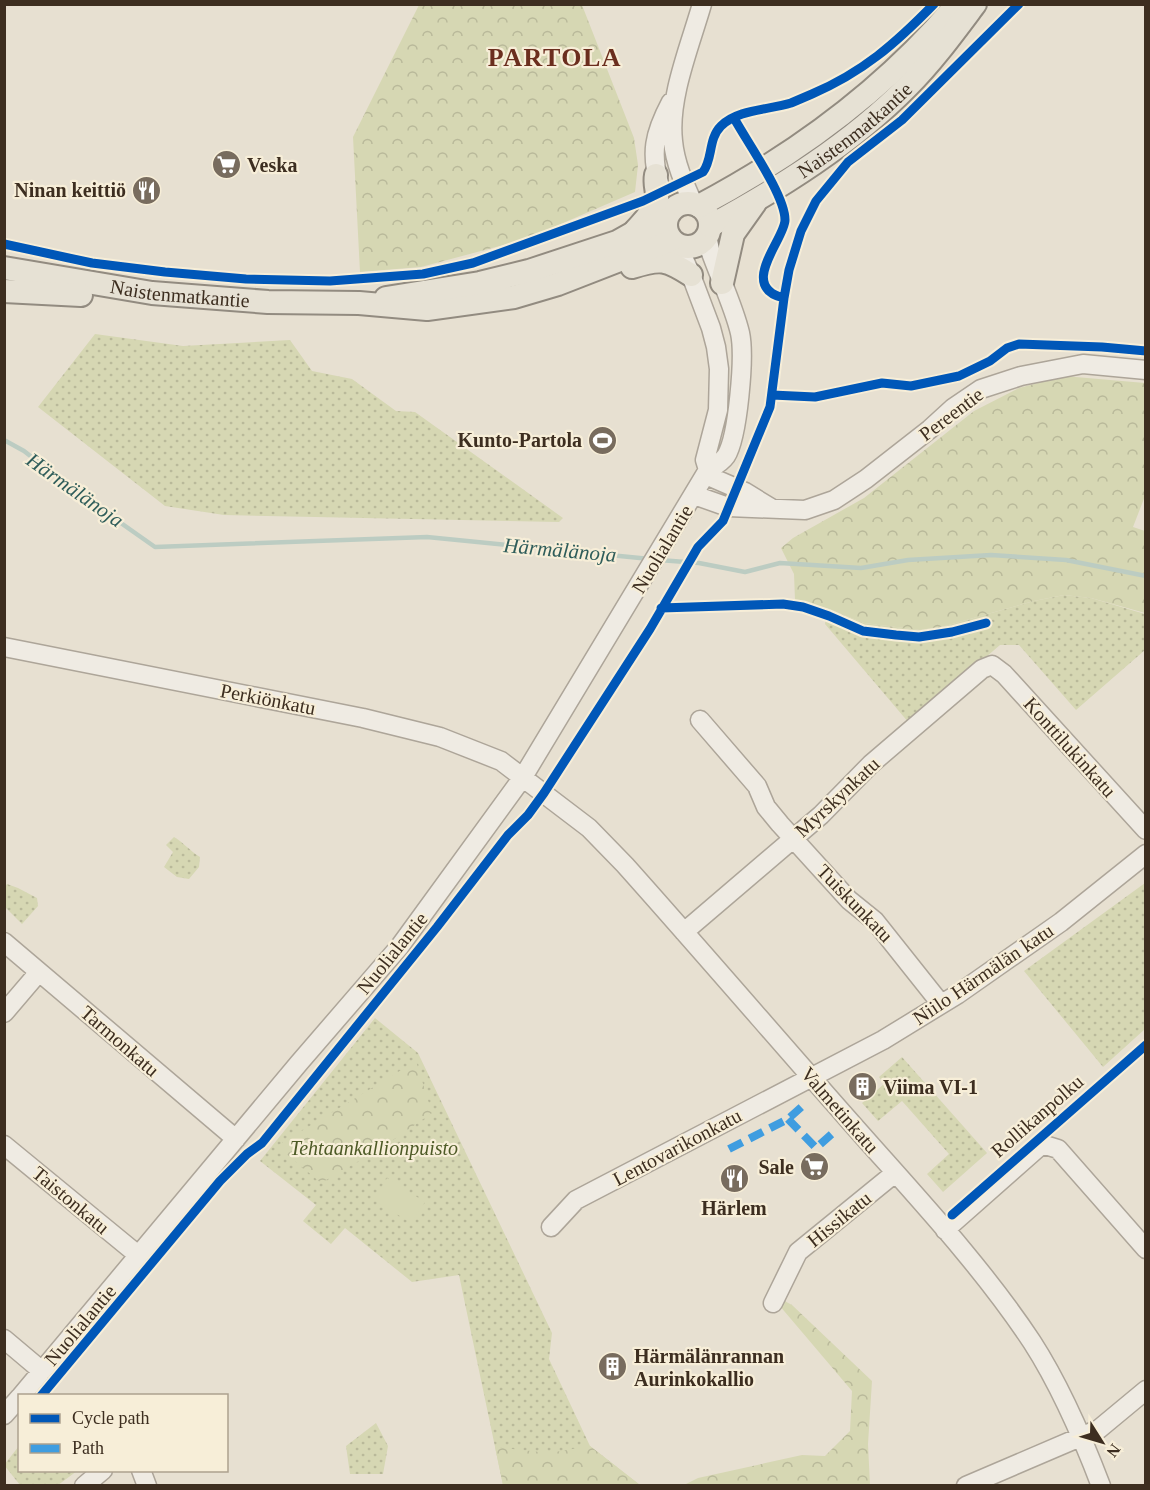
<svg xmlns="http://www.w3.org/2000/svg" width="1150" height="1490" font-family="Georgia,serif">
<style>
.green{fill:url(#green-dots)}
.forest{fill:url(#forest-crowns)}
.pitch{fill:#d6d7b3}
.lines{fill:none;stroke-linecap:round;stroke-linejoin:round}
.stream{stroke:#bcccc2;stroke-width:4.5}
.minor-casing{stroke:#ada599;stroke-width:21}
.major-casing{stroke:#928b80;stroke-width:26}
.minor{stroke:#efebe3;stroke-width:18}
.major{stroke:#e6e1d4;stroke-width:22}
.quiet{stroke:#3f9de0;stroke-width:8;stroke-dasharray:15 8;stroke-linecap:butt}
.cycleway-casing{stroke:#f7eed8;stroke-width:13}
.cycleway{stroke:#0057b8;stroke-width:9}
.labels{text-anchor:middle;stroke-width:4.5;stroke-linejoin:round;paint-order:stroke}
.street-label{font-size:20px;fill:#3d2e20;stroke:#f7eed8}
.poi-label{font-size:20px;font-weight:bold;fill:#3d2e20;stroke:#f7eed8;text-anchor:start}
.park-label{font-size:20px;font-style:italic;fill:#4d5a26;stroke:#f7eed8}
.water-label{font-size:21px;font-style:italic;fill:#2f5d5a;stroke:#f7eed8}
.district-label{font-size:26px;font-weight:bold;letter-spacing:1.5px;fill:#6b2e1e;stroke:#f7eed8}
</style>
<defs>
<pattern id="green-dots" width="8" height="8" patternUnits="userSpaceOnUse" patternTransform="scale(1.5)"><rect width="8" height="8" fill="#d6d7b3"/><path d="M2 2h.1M6 6h.1" fill="none" stroke="#b9b99a" stroke-width="1.8" stroke-linecap="round"/></pattern>
<pattern id="forest-crowns" width="20" height="18" patternUnits="userSpaceOnUse" patternTransform="scale(1.5)"><rect width="20" height="18" fill="#d6d7b3"/><path d="M2 6a3 3 0 1 1 6 0M12 15a3 3 0 1 1 6 0" fill="none" stroke="#b9b99a"/></pattern>
</defs>
<rect width="100%" height="100%" fill="#e7e0d1"/>
<!-- green -->
<path class="green" d="M95 334 183 346 290 340 312 371 352 379 396 411 415 412 563 518 559 522 224 515 165 506 38 407Z
M1064 595 1091 598 1145 614V650L1076 710 1019 645H1000L909 723 825 624 829 609 864 623 920 630 945 626 1034 601Z
M174 837C184 843 190 851 200 857L199 867 189 879 177 877 164 867 173 852 166 845Z
M1145 883V1029L1103 1067 1024 971Z
M7 884 18 888 37 898 38 906 22 924 5 907V887Z
M375 1018 418 1053 552 1333 549 1359 590 1446 640 1485H503L459 1275 412 1282 345 1228 331 1244 303 1221 316 1205 260 1161Z
M902 1057 987 1153 943 1192 927 1174 949 1154 902 1101 878 1121 862 1103 884 1084 879 1077Z
M376 1423 388 1446 383 1474H350L346 1446Z
M19 1446 20 1470 77 1471 58 1485H20L4 1465Z"/>
<!-- forest -->
<path class="forest" d="M419 5H582L634 138 638 165 635 192 526 239 421 267 360 272 353 137Z
M1064 376 1145 383V496L1133 527 1145 531V613L1091 598 1064 595 1034 601 945 626 920 630 864 623 829 609 795 600 794 574 781 548 793 538 864 498 974 411 1019 388Z
M416 1061 432 1113 383 1147 321 1183 277 1146Z
M768 1292 792 1305 872 1381 868 1444 870 1485 682 1486 698 1478 802 1455 825 1456 850 1431 852 1391Z
M590 1446 640 1485H503L495 1447 549 1453Z"/>
<!-- pitch -->
<path class="pitch" d="M387 1178 425 1202 411 1223 374 1200Z"/>
<g class="lines">
<!-- stream -->
<path class="stream" d="M4 440 24 451 74 490 155 547 427 537 650 559
M659 560 699 563 745 572 780 563 861 568 908 560 991 555 1066 560 1146 576"/>
<defs>
<path id="minor" d="M660 187C650 153 654 134 671 102
M693 203C684 183 675 163 673 141 668 98 690 46 702 4
M677 244 691 275 711 328 716 347 719 369 718 410 705 460 708 470
M706 475 745 492 771 508
M694 495 728 507 805 510 834 500 866 479 930 429 953 408 981 389 1021 376 1083 364 1146 370
M4 647 363 718 440 737 501 761 589 828 625 865C700 949 773 1034 847 1118 911 1191 979 1262 1032 1342 1061 1387 1082 1436 1101 1486
M700 720 757 786 766 807 780 824 849 900 875 921 941 1004
M684 932 821 815 871 764 982 669 992 665 1004 674 1146 830
M4 942 236 1139
M4 1013 39 972
M4 1145 138 1255
M551 1227 576 1200 883 1040 958 994 1061 922 1146 854
M945 1230 1039 1147 1045 1145 1058 1149 1146 1249
M773 1303 798 1252 895 1173
M4 1339 42 1371
M21 1396 299 1063 400 946 523 777 708 470C715 466 721 463 726 456 738 437 745 356 740 333 734 307 719 276 710 250L707 236
M4 1415 20 1397
M141 1470 147 1486
M84 1486 103 1470
M966 1486 1099 1429 1146 1390"/>
<g id="major">
<circle cx="688" cy="225" r="22"/>
<path d="M699 206C797 154 885 90 957 4"/>
<path id="s1" d="M710 226C780 188 852 143 908 86 933 61 954 32 975 4"/>
<path d="M635 231C643 222 654 212 657 199 658 191 654 185 656 175"/>
<path d="M632 267C661 258 666 259 691 275"/>
<path id="s2" d="M4 268 152 293 268 302 359 303 427 309 514 297 558 284 671 240"/>
<path d="M722 283 733 234 755 203"/>
<path d="M4 291 81 295"/>
<path d="M386 298 480 283 529 271 617 242 633 233 666 220"/>
</g>
</defs>
<!-- minor casing -->
<use href="#minor" class="minor-casing"/>
<!-- major casing -->
<use href="#major" class="major-casing"/>
<!-- minor -->
<use href="#minor" class="minor"/>
<!-- major -->
<use href="#major" class="major"/>
<!-- quiet -->
<path class="quiet" d="M788 1119 816 1148 834 1132
M729 1149 788 1119 807 1102"/>
<defs>
<path id="cycleway" d="M734 118C747 142 785 195 785 220 785 239 737 287 784 298
M4 244 92 263 165 272 246 279 330 281 423 274 473 263 643 201 703 172C713 159 708 139 721 126 738 109 769 110 791 103 798 100 805 97 812 94 863 72 895 44 934 4
M772 395 815 397 882 383 911 386 959 376 990 361 1007 348 1019 344 1102 347 1146 351
M661 608 783 604 803 607 829 616 863 631 896 635 919 637 952 632 986 623
M952 1215 1146 1045
M41 1396 220 1181 247 1154 262 1143 437 927 508 835 528 815 544 793 650 629 698 547 723 521 770 407 784 298 789 270 801 231 816 201 848 162 902 120 1019 4"/>
</defs>
<!-- cycleway casing -->
<use href="#cycleway" class="cycleway-casing"/>
<!-- cycleway -->
<use href="#cycleway" class="cycleway"/>
</g>
<!-- icons -->
<defs>
<symbol id="supermarket-disc" viewBox="-11 -11 22 22"><circle r="9.5" fill="#786c5e" stroke="#f7eed8"/><path d="M-6-5.5h2.5l.6 2H6L4.5 2H-2.5L-4.4-4H-6ZM-1.5 3.2a1.3 1.3 0 1 0 .1 0ZM3 3.2a1.3 1.3 0 1 0 .1 0Z" fill="#fff"/></symbol>
<symbol id="restaurant-disc" viewBox="-11 -11 22 22"><circle r="9.5" fill="#786c5e" stroke="#f7eed8"/><path d="M-5-6h1v4h1v-4h1v4h1v-4h1v5L-1.5 .5V6h-2V.5L-5-1ZM5-6V6H3V1.5H1.5Q1.5-4 5-6Z" fill="#fff"/></symbol>
<symbol id="stadium-disc" viewBox="-11 -11 22 22"><circle r="9.5" fill="#786c5e" stroke="#f7eed8"/><path d="M0-5a6.5 5 0 1 0 0 10a6.5 5 0 1 0 0-10ZM-3.5-1.8h7v3.6h-7Z" fill="#fff"/></symbol>
<symbol id="building-disc" viewBox="-11 -11 22 22"><circle r="9.5" fill="#786c5e" stroke="#f7eed8"/><path d="M-4-6H4V6H1V3H-1V6H-4ZM-2.5-4.3h1.7v1.8h-1.7ZM.8-4.3h1.7v1.8H.8ZM-2.5-1h1.7V.8h-1.7ZM.8-1h1.7V.8H.8Z" fill="#fff"/></symbol>
</defs>
<g fill-rule="evenodd">
<use href="#supermarket-disc" x="210" y="148" width="33" height="33"/>
<use href="#restaurant-disc" x="130" y="174" width="33" height="33"/>
<use href="#stadium-disc" x="586" y="424" width="33" height="33"/>
<use href="#building-disc" x="846" y="1070" width="33" height="33"/>
<use href="#supermarket-disc" x="798" y="1150" width="33" height="33"/>
<use href="#restaurant-disc" x="718" y="1162" width="33" height="33"/>
<use href="#building-disc" x="596" y="1350" width="33" height="33"/>
</g>
<g class="labels">
<!-- street labels -->
<g class="street-label">
<text dy="7" stroke="none"><textPath href="#s1" startOffset="174">Naistenmatkantie</textPath></text>
<text dy="7" stroke="none"><textPath href="#s2" startOffset="178">Naistenmatkantie</textPath></text>
<text transform="translate(951 414) rotate(-37)" y="7">Pereentie</text>
<text transform="translate(662 549) rotate(-59)" y="7">Nuolialantie</text>
<text transform="translate(268 699) rotate(11)" y="7">Perkiönkatu</text>
<text transform="translate(1070 747) rotate(48)" y="7">Konttilukinkatu</text>
<text transform="translate(837 797) rotate(-43)" y="7">Myrskynkatu</text>
<text transform="translate(855 903) rotate(46)" y="7">Tuiskunkatu</text>
<text transform="translate(392 953) rotate(-51)" y="7">Nuolialantie</text>
<text transform="translate(983 974) rotate(-34)" y="7">Niilo Härmälän katu</text>
<text transform="translate(120 1041) rotate(41)" y="7">Tarmonkatu</text>
<text transform="translate(840 1110) rotate(49)" y="7">Valmetinkatu</text>
<text transform="translate(1037 1116) rotate(-41)" y="7">Rollikanpolku</text>
<text transform="translate(677 1147) rotate(-28)" y="7">Lentovarikonkatu</text>
<text transform="translate(71 1200) rotate(40)" y="7">Taistonkatu</text>
<text transform="translate(839 1219) rotate(-39)" y="7">Hissikatu</text>
<text transform="translate(80 1325) rotate(-50)" y="7">Nuolialantie</text>
</g>
<!-- poi labels -->
<g class="poi-label">
<text x="247" y="172">Veska</text>
<text x="126" y="197" text-anchor="end">Ninan keittiö</text>
<text x="582" y="447" text-anchor="end">Kunto-Partola</text>
<text x="883" y="1094">Viima VI-1</text>
<text x="794" y="1174" text-anchor="end">Sale</text>
<text x="734" y="1215" text-anchor="middle">Härlem</text>
<text x="634" y="1363">Härmälänrannan<tspan x="634" dy="23">Aurinkokallio</tspan></text>
</g>
<!-- park labels -->
<g class="park-label">
<text x="374" y="1155">Tehtaankallionpuisto</text>
</g>
<!-- water labels -->
<g class="water-label">
<text transform="translate(75 490) rotate(35)" y="7">Härmälänoja</text>
<text transform="translate(560 550) rotate(5)" y="7">Härmälänoja</text>
</g>
<!-- district labels -->
<g class="district-label">
<text x="555" y="66">PARTOLA</text>
</g>
</g>
<!-- border -->
<rect width="1150" height="1490" fill="none" stroke="#3d2e20" stroke-width="12"/>
<!-- legend -->
<rect x="18" y="1394" width="210" height="78" fill="#f7eed8" stroke="#ada18e" stroke-width="1.5"/>
<rect x="30" y="1414" width="30" height="9" fill="#0057b8" stroke="#ada18e" stroke-width="1.5"/>
<text x="72" y="1424" font-size="18" fill="#3d2e20">Cycle path</text>
<rect x="30" y="1444" width="30" height="9" fill="#3f9de0" stroke="#ada18e" stroke-width="1.5"/>
<text x="72" y="1454" font-size="18" fill="#3d2e20">Path</text>
<!-- north arrow -->
<g transform="translate(1102 1442) rotate(127)" stroke="#f7eed8" stroke-width="4.5" paint-order="stroke">
<path d="M0-4.5L10 22L0 15L-10 22Z" fill="#3d2e20"/>
<text y="-9" font-size="16" font-weight="bold" text-anchor="middle" fill="#3d2e20">N</text>
</g>
</svg>
